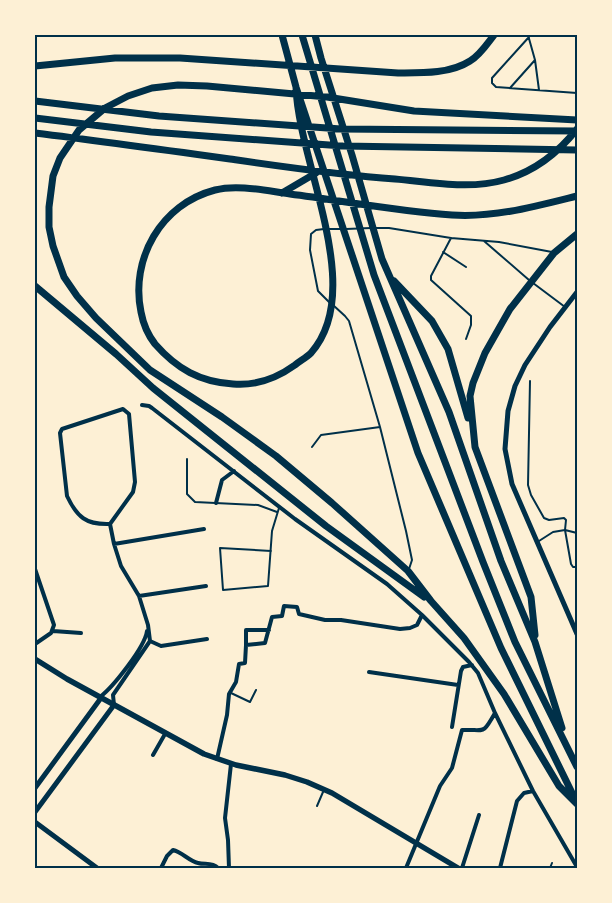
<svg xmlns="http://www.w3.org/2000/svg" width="612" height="903" font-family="Figtree,sans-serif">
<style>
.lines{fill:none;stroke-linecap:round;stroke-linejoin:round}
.service{stroke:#003049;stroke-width:2}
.minor{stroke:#003049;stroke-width:4}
.tertiary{stroke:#003049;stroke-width:5}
.secondary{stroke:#003049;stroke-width:5.5}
.motorway{stroke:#003049;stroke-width:7}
.neatline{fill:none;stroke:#003049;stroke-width:2}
</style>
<rect width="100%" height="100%" fill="#fdf0d5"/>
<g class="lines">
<!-- service -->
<path class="service" d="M528 35 535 60 539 90
M529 37 492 78V83L496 87 577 93
M510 88 535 60
M376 228H389L451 238 499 242 552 252
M324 229 316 230 311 234 310 250 318 291 329 302
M329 229H341
M346 229 371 228
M451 238 431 276V280L471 316V325L466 339
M484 241 529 280
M443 252 466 267
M533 283 565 307
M333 305 345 316 349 321 380 427 406 531 412 560 409 569
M530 381 528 485 531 495 544 518 549 520 564 518 566 520 565 530 577 533
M312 447 321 435 380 427
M187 459V494L195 502 258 505 277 512
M539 541 553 532 565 530 571 564 573 567H577
M271 551 220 548 223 590 268 586 272 531 279 508
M231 693 250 702 256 690
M317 806 323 792
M550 868 552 863"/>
<!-- minor -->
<path class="minor" d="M142 405 149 406 152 408 295 519 387 584 422 615 469 662 478 673 495 713 533 791 577 867
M216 503 222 480 234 471
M110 524C86 525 77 517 67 496L60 433 62 429 123 409 129 414 135 482 133 492 110 524 114 544 121 566 139 596 148 625 150 641 161 646 207 639
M114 544 204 529
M35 569 54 625 51 633 35 644
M139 596 206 586
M53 631 81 633
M246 645V630H269
M369 672 458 685
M100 697C113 687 145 647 147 631
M114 705 113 695 150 641
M452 727 461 671 463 667 472 665
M153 755 165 734
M217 759 227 715 229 694 236 682 239 664 245 663 246 645 265 643 272 617 282 616 284 606 297 607 299 614 325 620H341L400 629 410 628 417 625 422 615
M161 868 167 856 173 850C182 852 189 861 198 863 205 865 212 862 218 868
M229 868 228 840 225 818 231 764
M406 868 440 786 452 768 462 730C485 729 482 736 495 713
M462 868 479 815
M500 868 517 801 524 793 533 791"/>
<!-- tertiary -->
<path class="tertiary" d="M577 292 550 327 525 365 515 386 508 411 505 449 512 484 577 634
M35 788 101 698
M35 812 114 705
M35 822 97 868"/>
<!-- secondary -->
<path class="secondary" d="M35 659 67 679 204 754 236 765 285 775 307 782 332 793 458 868"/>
<!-- motorway -->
<path class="motorway" d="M282 35 296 87 418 453 501 648 576 801
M302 35 374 275 483 562 515 642 577 767
M315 35 321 58 352 155 382 259 449 412 501 561 535 642 562 728
M35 66 115 58H180L398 73C421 73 450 74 470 61 480 55 487 44 494 35
M296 87C298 162 367 290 311 353 307 357 300 361 295 365 277 378 256 386 233 384 200 382 177 369 155 344 148 335 143 323 141 312 130 259 161 204 215 190 238 184 267 191 290 194 344 201 398 211 452 215 494 218 537 206 577 196
M35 101 159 116 341 129 577 131
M35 118 151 132 343 146 577 150
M577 120 414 111 327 97 207 86 178 85 152 88 128 96 105 108 79 130 60 158 53 176 49 207V227L53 246 64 277 77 296 96 318 150 370 222 417 276 456 332 503 408 571 431 601 464 638 504 694 559 786 577 804
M35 133C100 141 165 150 230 159 285 167 339 175 395 179 430 182 469 190 504 180 533 172 558 153 577 129
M282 193 316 173
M394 281 432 321 448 349 468 418
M35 286 116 354 153 388 326 526 424 597
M535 635 531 597 475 447 470 396 473 383 485 353 510 309 554 253 577 234"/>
</g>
<!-- border -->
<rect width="612" height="903" fill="none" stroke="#fdf0d5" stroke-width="72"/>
<rect x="36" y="36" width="540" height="831" class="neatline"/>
</svg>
